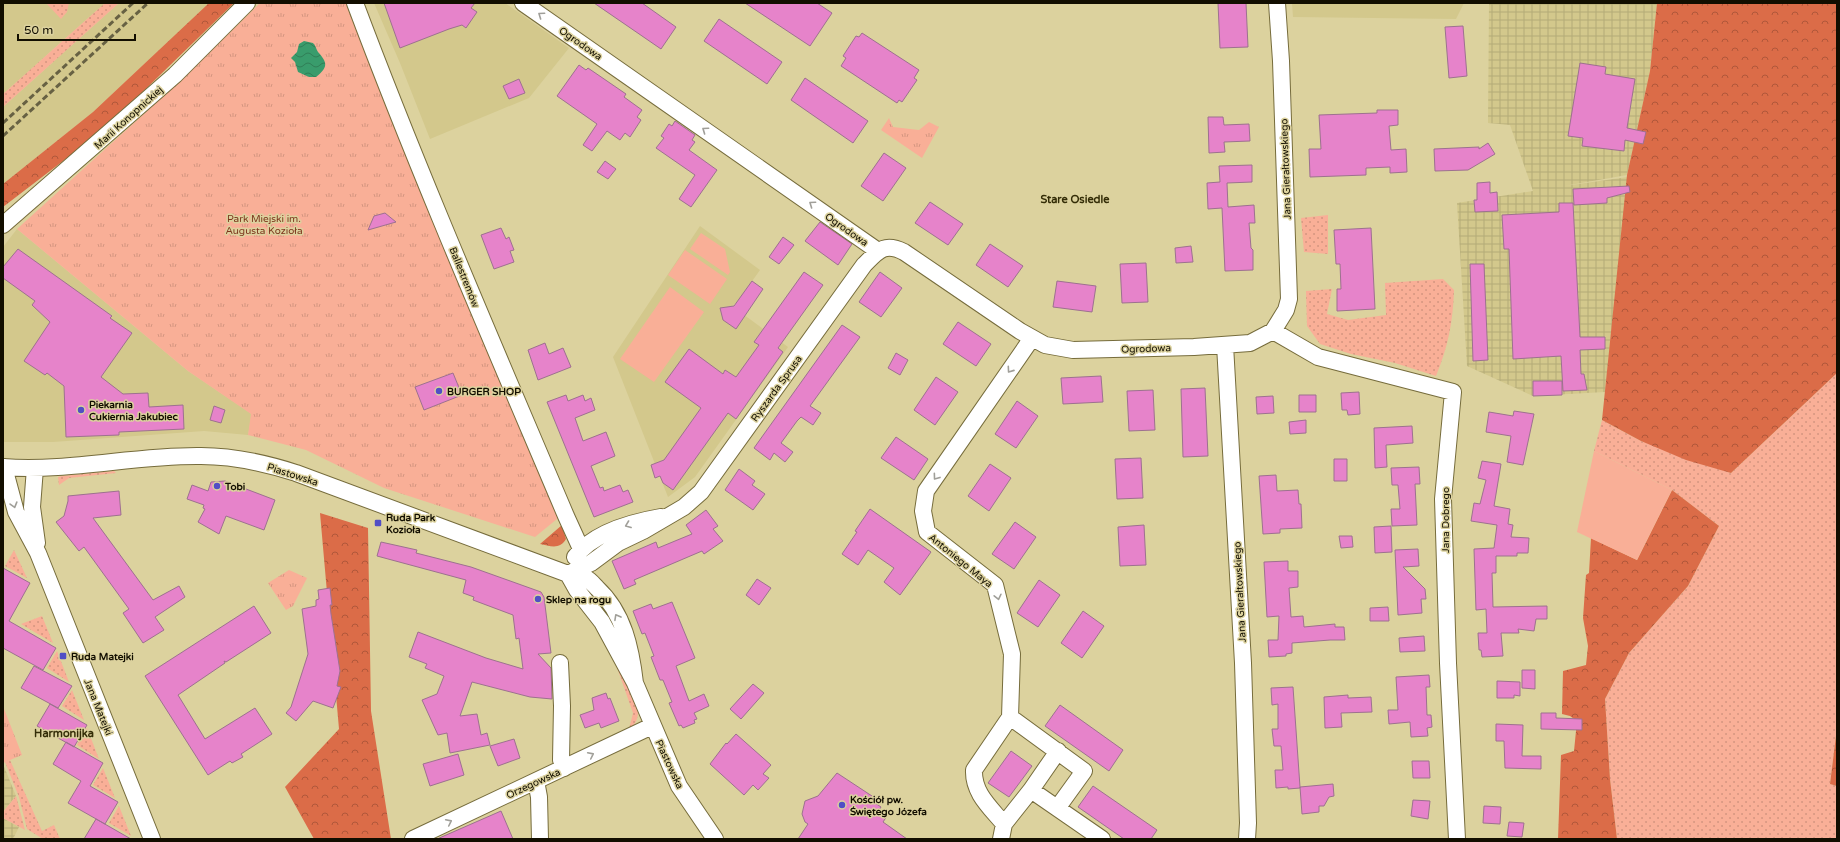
<svg xmlns="http://www.w3.org/2000/svg" width="1840" height="842" font-family="'Varela Round',sans-serif">
<style>
.built{fill:#d3c88c}
.industrial{fill:url(#industrial-grid)}
.grass{fill:url(#grass-dots)}
.forest{fill:url(#forest-crowns)}
.park{fill:url(#park-tufts)}
.garden{fill:#f9af97}
.water{fill:url(#water-waves)}
.building{fill:#e683ca;stroke:#9d718f}
.lines{fill:none;stroke-linecap:round;stroke-linejoin:round}
.minor-casing{stroke:#766c3c;stroke-width:18}
.minor{stroke:#fff;stroke-width:16}
.rail{stroke:#676143;stroke-width:3;stroke-dasharray:6 3;stroke-linecap:butt}
.oneway{stroke:#a09f99}
.poi-dot{fill:#514ec5;stroke:#dcd29e;stroke-width:1.5}
.labels{text-anchor:middle;stroke-width:3;stroke-linejoin:round;paint-order:stroke}
.street-label{font-size:10px;fill:#120e00;stroke:#dcd29e}
.park-label{font-size:10px;fill:#7c341c;stroke:#dcd29e}
.poi-label{font-size:10px;font-weight:bold;fill:#120e00;stroke:#dcd29e;text-anchor:start}
.neighbourhood-label{font-size:11px;font-weight:bold;fill:#342d07;stroke:#dcd29e}
</style>
<defs>
<pattern id="industrial-grid" width="8" height="8" patternUnits="userSpaceOnUse"><rect width="8" height="8" fill="#d3c88c"/><path d="M0 4h8M4 0v8" fill="none" stroke="#b4ab77"/></pattern>
<pattern id="grass-dots" width="8" height="8" patternUnits="userSpaceOnUse"><rect width="8" height="8" fill="#f9af97"/><path d="M2 2h.1M6 6h.1" fill="none" stroke="#d49580" stroke-width="1.8" stroke-linecap="round"/></pattern>
<pattern id="forest-crowns" width="20" height="18" patternUnits="userSpaceOnUse"><rect width="20" height="18" fill="#db6c48"/><path d="M2 6a3 3 0 1 1 6 0M12 15a3 3 0 1 1 6 0" fill="none" stroke="#b0573a"/></pattern>
<pattern id="park-tufts" width="24" height="20" patternUnits="userSpaceOnUse"><rect width="24" height="20" fill="#f9af97"/><path d="M3 7l-1-3M5 7V3M7 7l1-3M15 17l-1-3M17 17v-4M19 17l1-3" fill="none" stroke="#d49580"/></pattern>
<pattern id="water-waves" width="16" height="10" patternUnits="userSpaceOnUse"><rect width="16" height="10" fill="#399c6c"/><path d="M0 5q4-4 8 0t8 0" fill="none" stroke="#2f7e56"/></pattern>
</defs>
<rect width="100%" height="100%" fill="#dcd29e"/>
<!-- built -->
<path class="built" d="M3 3H105L3 94Z
M119 3H209L93 112 3 184V107Z
M374 3H505L569 48 529 98 430 139 400 63Z
M1292 3H1464L1456 19 1293 17Z
M700 226 760 270 738 301 732 306 788 347 695 477 668 497 613 357Z
M17 229 188 371 252 414 248 435 204 431 53 442H3V247Z"/>
<!-- industrial -->
<path class="industrial" d="M1489 3H1657L1650 71 1627 175 1564 186 1628 177 1605 392 1533 396 1467 366 1457 203 1533 191 1510 125 1488 123Z
M3 764 16 796 3 812Z
M3 818 19 827 13 839H3Z"/>
<!-- grass -->
<path class="grass" d="M46 3H69L67 12 61 19Z
M105 3H119L3 107V94Z
M1328 215V254L1304 252 1301 218Z
M1443 279 1454 290C1453 322 1448 347 1436 376L1395 363 1351 354 1320 344 1307 326 1306 291 1332 289 1327 314 1348 320 1386 315 1385 283Z
M1837 373V728L1830 784 1837 786V839H1617L1610 779 1605 699 1629 653 1688 586 1719 526 1672 490 1594 451 1602 420 1641 441 1731 473Z
M114 471 116 473 69 478 59 485 58 477 62 476Z
M14 550 27 578 5 566Z
M42 616 53 643 21 624Z
M57 651 69 682 47 668Z
M614 659C620 671 637 701 638 712 638 719 635 725 629 729L633 713Z
M72 690 84 720 62 706Z
M87 728 99 759 77 745Z
M10 760 42 831 54 825 60 839H43L27 829 19 797 5 762Z
M103 768 115 798 93 785Z
M16 796 25 830 3 818V812Z
M119 806 131 836 109 823Z"/>
<!-- forest -->
<path class="forest" d="M209 3H234L120 114 80 148 3 207V184L93 112Z
M1657 3H1837V373L1731 473 1686 460 1641 441 1602 420 1627 175 1650 71Z
M1672 490 1719 526 1688 586 1629 653 1605 699 1610 779 1617 839H1558L1561 755 1574 751 1577 721 1570 716 1562 714 1563 671 1586 665 1588 646 1583 618 1586 575 1589 573 1591 538 1637 560Z
M320 513 368 528 371 711 391 839H314L285 787 339 729Z
M562 525 566 539C560 550 550 546 540 544Z
M1837 728V786L1830 784Z"/>
<!-- park -->
<path class="park" d="M260 3H351L558 516 557 519 535 537 384 488 306 450 248 435 251 414 188 371 17 229 177 84Z
M889 118 893 127 919 130 929 122 939 127 922 158 881 130Z
M289 570 307 578 293 606 286 610 268 583Z
M3 706 22 755 3 763Z"/>
<!-- garden -->
<path class="garden" d="M701 233 725 249 730 272 728 275 690 249Z
M685 250 727 279 710 304 668 275Z
M670 287 704 312 654 382 620 359Z
M1594 451 1672 490 1637 560 1577 532Z"/>
<!-- water -->
<path class="water" d="M304 41 313 43C316 46 316 49 318 52 327 62 329 67 316 77H309L298 72 295 62 291 58 297 52 299 44Z"/>
<!-- building -->
<path class="building" d="M384 3H475L471 8 477 12 466 28 462 25 449 29 400 48Z
M594 3H642L676 27 661 49Z
M745 3H817L832 13 810 46Z
M1218 3H1246L1248 47 1220 48Z
M719 19 782 62 767 84 704 41Z
M1463 26 1467 76 1449 78 1445 27Z
M862 33 919 70 914 78 917 80 902 102 899 100 897 103 841 66 846 58 843 56 856 36 859 37Z
M1580 63 1606 67 1605 74 1635 79 1627 128 1646 132 1643 144 1625 140 1624 151 1582 146 1583 138 1568 136Z
M579 65 586 70 588 68 626 94 624 97 642 110 637 117 641 120 630 137 625 133 620 140 607 131 592 151 583 145 597 124 557 96Z
M805 78 868 121 853 143 791 100Z
M519 79 525 93 509 99 503 86Z
M1377 110H1398V125L1389 126 1391 150 1406 149 1407 172 1390 173V167L1366 168V175L1310 177 1309 149H1321L1319 115 1377 113Z
M1208 117H1223L1224 125 1249 124 1250 141 1224 142 1225 152 1209 153Z
M675 121 695 135 692 140 695 142 689 150 717 170 691 207 679 199 695 175 656 148 664 138 661 136 669 124 672 126Z
M1488 143 1495 154 1468 170 1435 171 1434 149 1479 147V149Z
M884 153 906 168 883 201 861 186Z
M605 161 616 169 608 179 597 172Z
M1252 165V182L1227 183 1228 207 1254 205 1255 223H1249L1251 248 1253 250V270L1225 271 1222 208 1208 209 1207 183 1220 182 1219 166Z
M1490 182V193L1497 192 1498 211 1475 212 1474 200H1477V183Z
M1629 186 1630 192 1607 198V203L1574 205 1573 189Z
M930 202 963 224 948 245 915 223Z
M1559 203H1573L1580 337H1605V349L1580 350 1581 374H1584L1587 390 1563 391 1561 356 1513 359 1509 249H1504L1502 215 1559 212Z
M385 213 396 222 368 230 374 216Z
M820 222 852 244 838 265 805 241Z
M501 228 506 239 509 237 514 250 510 251 514 262 494 269 481 235Z
M1371 228 1375 309 1337 311V289H1341L1340 264H1336L1334 230Z
M783 237 794 245 779 264 769 257Z
M990 244 1023 266 1008 287 976 265Z
M1191 246 1193 262 1176 263 1175 248Z
M18 249 112 316 110 318 132 333 101 377 123 394 148 393 149 407 183 405 184 429 119 432V435L66 437 64 386 47 373 45 375 24 361 50 322 32 305 35 301 3 278V267Z
M1146 263 1148 302 1122 303 1120 264Z
M1470 264H1484L1488 360 1473 361Z
M804 272 823 285 778 348 783 352 736 419 728 413 673 490 663 483 660 476 655 478 651 465 664 460 701 408 665 382 689 349 723 374 725 370 736 377 759 345 754 342Z
M880 272 902 288 881 317 859 302Z
M752 281 763 289 736 329 723 320 720 308 734 306Z
M1057 281 1096 286 1092 312 1053 307Z
M958 322 991 344 976 366 943 344Z
M842 325 860 337 810 406 821 413 813 425 801 417 797 421 781 443 793 452 785 462 774 453 770 460 754 448Z
M545 343 549 354 563 348 571 367 538 380 528 350Z
M896 353 908 360 900 375 888 368Z
M453 373 462 395 424 410 415 387Z
M1101 376 1103 402 1063 404 1061 378Z
M936 377 958 392 935 425 914 410Z
M1533 381H1562V395L1533 396Z
M1205 388 1208 456 1183 457 1181 389Z
M1153 390 1155 430 1129 431 1127 391Z
M1359 392 1360 414 1348 415 1347 410H1342L1341 393Z
M566 395 568 401 583 395 585 401 591 398 595 410 575 418 583 441 606 432 615 456 591 466 600 488 603 487 604 491 620 485 623 492 628 490 633 502 594 517 547 402Z
M1299 395H1316V412H1299Z
M1273 396 1274 413 1257 414 1256 397Z
M1017 401 1038 416 1016 448 995 434Z
M214 406 225 410 221 423 210 420Z
M1514 411 1534 414 1523 465 1507 462 1511 436 1486 432 1489 412 1513 416Z
M1306 420V433L1290 434 1289 422Z
M1412 426 1413 443 1386 445 1387 467 1375 468 1374 428Z
M896 437 928 459 914 480 881 458Z
M1141 458 1143 498 1117 499 1115 459Z
M1334 459H1347V481H1334Z
M1482 461 1501 464 1494 506 1510 509 1508 524 1513 525 1511 537 1529 538 1528 553H1517V556H1496V573H1492L1493 607 1547 606V619H1536L1534 631 1518 629 1519 633H1501L1503 656 1482 657 1481 650H1479L1478 633H1487L1486 609 1476 610 1474 549 1494 548 1497 525 1471 521 1474 503 1480 504 1486 480 1478 478Z
M990 464 1011 478 989 511 968 496Z
M1419 467 1420 484H1415L1417 525 1392 526 1391 509H1400L1398 485H1392L1391 468Z
M739 469 755 481 752 485 765 494 753 510 725 490Z
M1276 475 1277 491 1298 490 1299 504H1301L1302 528 1280 529V533L1263 534 1259 476Z
M225 481 275 500 264 530 226 516 219 534 198 522 205 509 203 508 204 505 187 499 192 485 208 491 211 482Z
M119 491 121 515 93 518 153 600 179 586 185 597 155 617 164 630 143 643 123 613 129 609 84 547 79 551 56 522 64 516 68 501V496Z
M870 509 931 552 900 595 884 582 894 568 868 550 858 565 842 554 857 532 855 531Z
M706 510 718 526 713 529 723 541 704 554 702 551 634 580 636 584 624 589 612 561 656 542 658 548 692 534 686 525Z
M1015 522 1036 537 1014 569 992 554Z
M1144 525 1146 565 1120 566 1118 527Z
M1391 526 1392 552 1375 553 1374 527Z
M1339 536H1352L1353 547 1341 548Z
M381 542 417 550 416 553 471 567 541 592 544 597 551 653 538 654 551 668 552 699 530 697 472 682 460 716 477 714 481 735 487 733 490 745 450 753 447 733 438 735 422 700 437 694 444 676 425 668 427 664 409 657 418 632 486 658 523 669 519 638 516 639 513 615 473 600 474 597 463 593 466 580 377 556Z
M1418 549 1419 566 1403 567 1425 589 1426 599H1421L1422 613 1398 615 1395 550Z
M1288 561V571H1298V587L1289 588 1291 617 1303 616 1304 627 1335 624V627H1344L1345 640H1330L1292 643V653L1286 654V656L1269 657 1268 640H1278L1279 616 1267 617 1264 562Z
M3 568 30 583 9 621 56 648 43 670 3 648Z
M757 579 771 588 759 605 746 595Z
M1039 580 1060 595 1038 627 1017 613Z
M330 588 332 605H330L331 614 340 671 337 686 341 687 333 708 313 701 296 721 286 713 291 707 308 654 302 609 316 606V600L319 599 318 590Z
M672 602 695 658 676 666 689 701 704 694 709 706 694 713 697 719 694 720 695 723 683 728 681 725 679 726 669 703 672 702 663 680H660L651 657 654 656 645 633 642 634 633 611 651 604 653 609Z
M254 606 271 633 226 662 224 661 225 663 178 695 205 739 255 708 272 734 241 754 243 757 232 763 230 761 208 775 145 676Z
M1388 607 1389 621H1370V608Z
M1083 611 1104 626 1082 658 1061 643Z
M1424 636 1425 651 1400 652 1399 638Z
M34 666 72 686 58 708 21 688Z
M1522 670H1535V689L1522 688Z
M1429 675 1430 687H1426L1427 715H1431L1432 727 1427 728 1428 736 1411 737 1410 722 1389 724 1388 710H1398L1396 677Z
M1497 681 1520 682V696L1514 695V698H1497Z
M753 684 764 693 741 719 730 709Z
M1293 687 1300 787 1333 784 1334 796 1329 797 1324 806H1319V812L1302 814 1300 787V788L1288 789V787L1276 788 1275 770H1283L1281 746H1274L1272 729H1278V704L1272 705 1271 688Z
M606 693 608 699 610 698 619 721 601 728 599 723 585 728 580 715 594 710 592 698Z
M1348 695V698L1371 697 1372 712 1341 713 1342 727 1325 728 1324 697Z
M50 704 87 725 74 747 37 726Z
M1060 705 1123 750 1109 771 1045 726Z
M1541 713H1556V718L1582 719V730L1541 729Z
M1496 724 1523 725 1522 756H1541V769L1505 768 1504 741H1496Z
M736 734 771 765 763 774 769 778 758 790 753 785 744 795 710 764 726 743 727 744Z
M514 739 520 758 498 766 490 746Z
M66 742 103 763 90 786 118 802 105 824 68 803 81 781 53 764Z
M1011 751 1032 766 1009 797 988 783Z
M458 754 464 775 430 786 423 764Z
M1412 761H1429L1430 778H1413Z
M837 773 875 798 872 801 881 807 879 810 887 816 883 822 907 839H798L808 824 805 822 802 814 805 801 818 796Z
M1093 786 1157 830 1151 839H1124L1078 807Z
M1413 800 1430 801 1428 819 1411 816Z
M1484 806 1501 807 1500 824 1483 823Z
M501 811 513 839H437Z
M96 819 131 839H84Z
M1509 822 1524 823 1522 837 1507 836Z"/>
<g class="lines">
<defs>
<path id="minor" d="M355 3C420 176 494 346 566 516L581 549
M523 3 878 251
M3 225 175 75 247 3
M1273 331 1318 357 1453 392 1443 499 1448 663 1457 839
M1032 338 926 491 923 511 927 532 995 585 1012 654 1010 717 1084 771 1058 807
M1225 345 1243 663 1248 823 1247 839
M3 467C69 472 135 455 201 456 233 456 265 463 296 473L568 574C573 575 581 575 586 578 590 580 594 585 597 588 624 613 631 649 635 683
M4 467 16 512 38 553 152 839
M35 468 32 507 37 543
M575 557C593 533 632 522 661 517
M568 574 591 563 618 543 643 531 684 507 701 492 864 265C878 251 884 242 904 252L1020 331 1045 345 1073 350 1194 347 1250 343 1273 331 1286 310 1289 299 1281 61 1277 3
M568 574 577 590 602 622 635 683 679 786 715 839
M560 663 562 706 561 760 564 768
M536 781 539 797 540 839
M1031 790 1058 751
M1004 824C990 807 973 793 974 770L1010 717
M413 839 652 726
M1001 839 1004 824 1031 790 1102 839"/>
</defs>
<!-- minor casing -->
<use href="#minor" class="minor-casing"/>
<!-- minor -->
<use href="#minor" class="minor"/>
<!-- rail -->
<path class="rail" d="M3 123 133 3
M3 136 148 3"/>
</g>
<!-- one-way arrows -->
<defs><path id="oneway-chevron" d="M-2-3.5L2.5 0L-2 3.5" fill="none" stroke-width="1.6" stroke-linecap="round" stroke-linejoin="round"/></defs>
<g class="oneway">
<use href="#oneway-chevron" transform="translate(541 15) rotate(-145)"/>
<use href="#oneway-chevron" transform="translate(705 130) rotate(-145)"/>
<use href="#oneway-chevron" transform="translate(812 204) rotate(-145)"/>
<use href="#oneway-chevron" transform="translate(1010 370) rotate(125)"/>
<use href="#oneway-chevron" transform="translate(936 477) rotate(126)"/>
<use href="#oneway-chevron" transform="translate(14 505) rotate(74)"/>
<use href="#oneway-chevron" transform="translate(628 525) rotate(159)"/>
<use href="#oneway-chevron" transform="translate(998 597) rotate(77)"/>
<use href="#oneway-chevron" transform="translate(617 617) rotate(-119)"/>
<use href="#oneway-chevron" transform="translate(591 755) rotate(-26)"/>
<use href="#oneway-chevron" transform="translate(449 822) rotate(-26)"/>
</g>
<!-- markers -->
<g class="poi-dot">
<circle cx="439" cy="391" r="4"/>
<circle cx="81" cy="410" r="4"/>
<circle cx="217" cy="486" r="4"/>
<rect x="374" y="519" width="8" height="8" rx="2"/>
<circle cx="538" cy="599" r="4"/>
<rect x="59" y="652" width="8" height="8" rx="2"/>
<circle cx="842" cy="805" r="4"/>
</g>
<g class="labels">
<!-- street labels -->
<g class="street-label">
<text transform="translate(581 43) rotate(35)" y="4">Ogrodowa</text>
<text transform="translate(128 117) rotate(-42)" y="4">Marii Konopnickiej</text>
<text transform="translate(1285 169) rotate(-92)" y="4">Jana Gierałtowskiego</text>
<text transform="translate(847 229) rotate(35)" y="4">Ogrodowa</text>
<text transform="translate(465 277) rotate(68)" y="4">Ballestremów</text>
<text transform="translate(1146 348) rotate(-2)" y="4">Ogrodowa</text>
<text transform="translate(776 388) rotate(-54)" y="4">Ryszarda Sprusa</text>
<text transform="translate(293 474) rotate(18)" y="4">Piastowska</text>
<text transform="translate(1445 520) rotate(-90)" y="4">Jana Dobrego</text>
<text transform="translate(961 560) rotate(39)" y="4">Antoniego Maya</text>
<text transform="translate(1239 592) rotate(-93)" y="4">Jana Gierałtowskiego</text>
<text transform="translate(99 707) rotate(68)" y="4">Jana Matejki</text>
<text transform="translate(670 764) rotate(65)" y="4">Piastowska</text>
<text transform="translate(533 783) rotate(-25)" y="4">Orzegowska</text>
</g>
<!-- park labels -->
<g class="park-label">
<text x="264" y="222">Park Miejski im.<tspan x="264" dy="12">Augusta Kozioła</tspan></text>
</g>
<!-- poi labels -->
<g class="poi-label">
<text x="447" y="395">BURGER SHOP</text>
<text x="89" y="408">Piekarnia<tspan x="89" dy="12">Cukiernia Jakubiec</tspan></text>
<text x="225" y="490">Tobi</text>
<text x="386" y="521">Ruda Park<tspan x="386" dy="12">Kozioła</tspan></text>
<text x="546" y="603">Sklep na rogu</text>
<text x="71" y="660">Ruda Matejki</text>
<text x="850" y="803">Kościół pw.<tspan x="850" dy="12">Świętego Józefa</tspan></text>
</g>
<!-- neighbourhood labels -->
<g class="neighbourhood-label">
<text x="1075" y="203">Stare Osiedle</text>
<text x="64" y="737">Harmonijka</text>
</g>
</g>
<!-- border -->
<rect width="1840" height="842" fill="none" stroke="#120e00" stroke-width="8"/>
<!-- scale -->
<path d="M18 34v6h117v-6" fill="none" stroke="#120e00" stroke-width="2"/>
<text x="24" y="34" font-size="12" fill="#120e00" stroke="#dcd29e" stroke-width="3" paint-order="stroke">50 m</text>
</svg>
